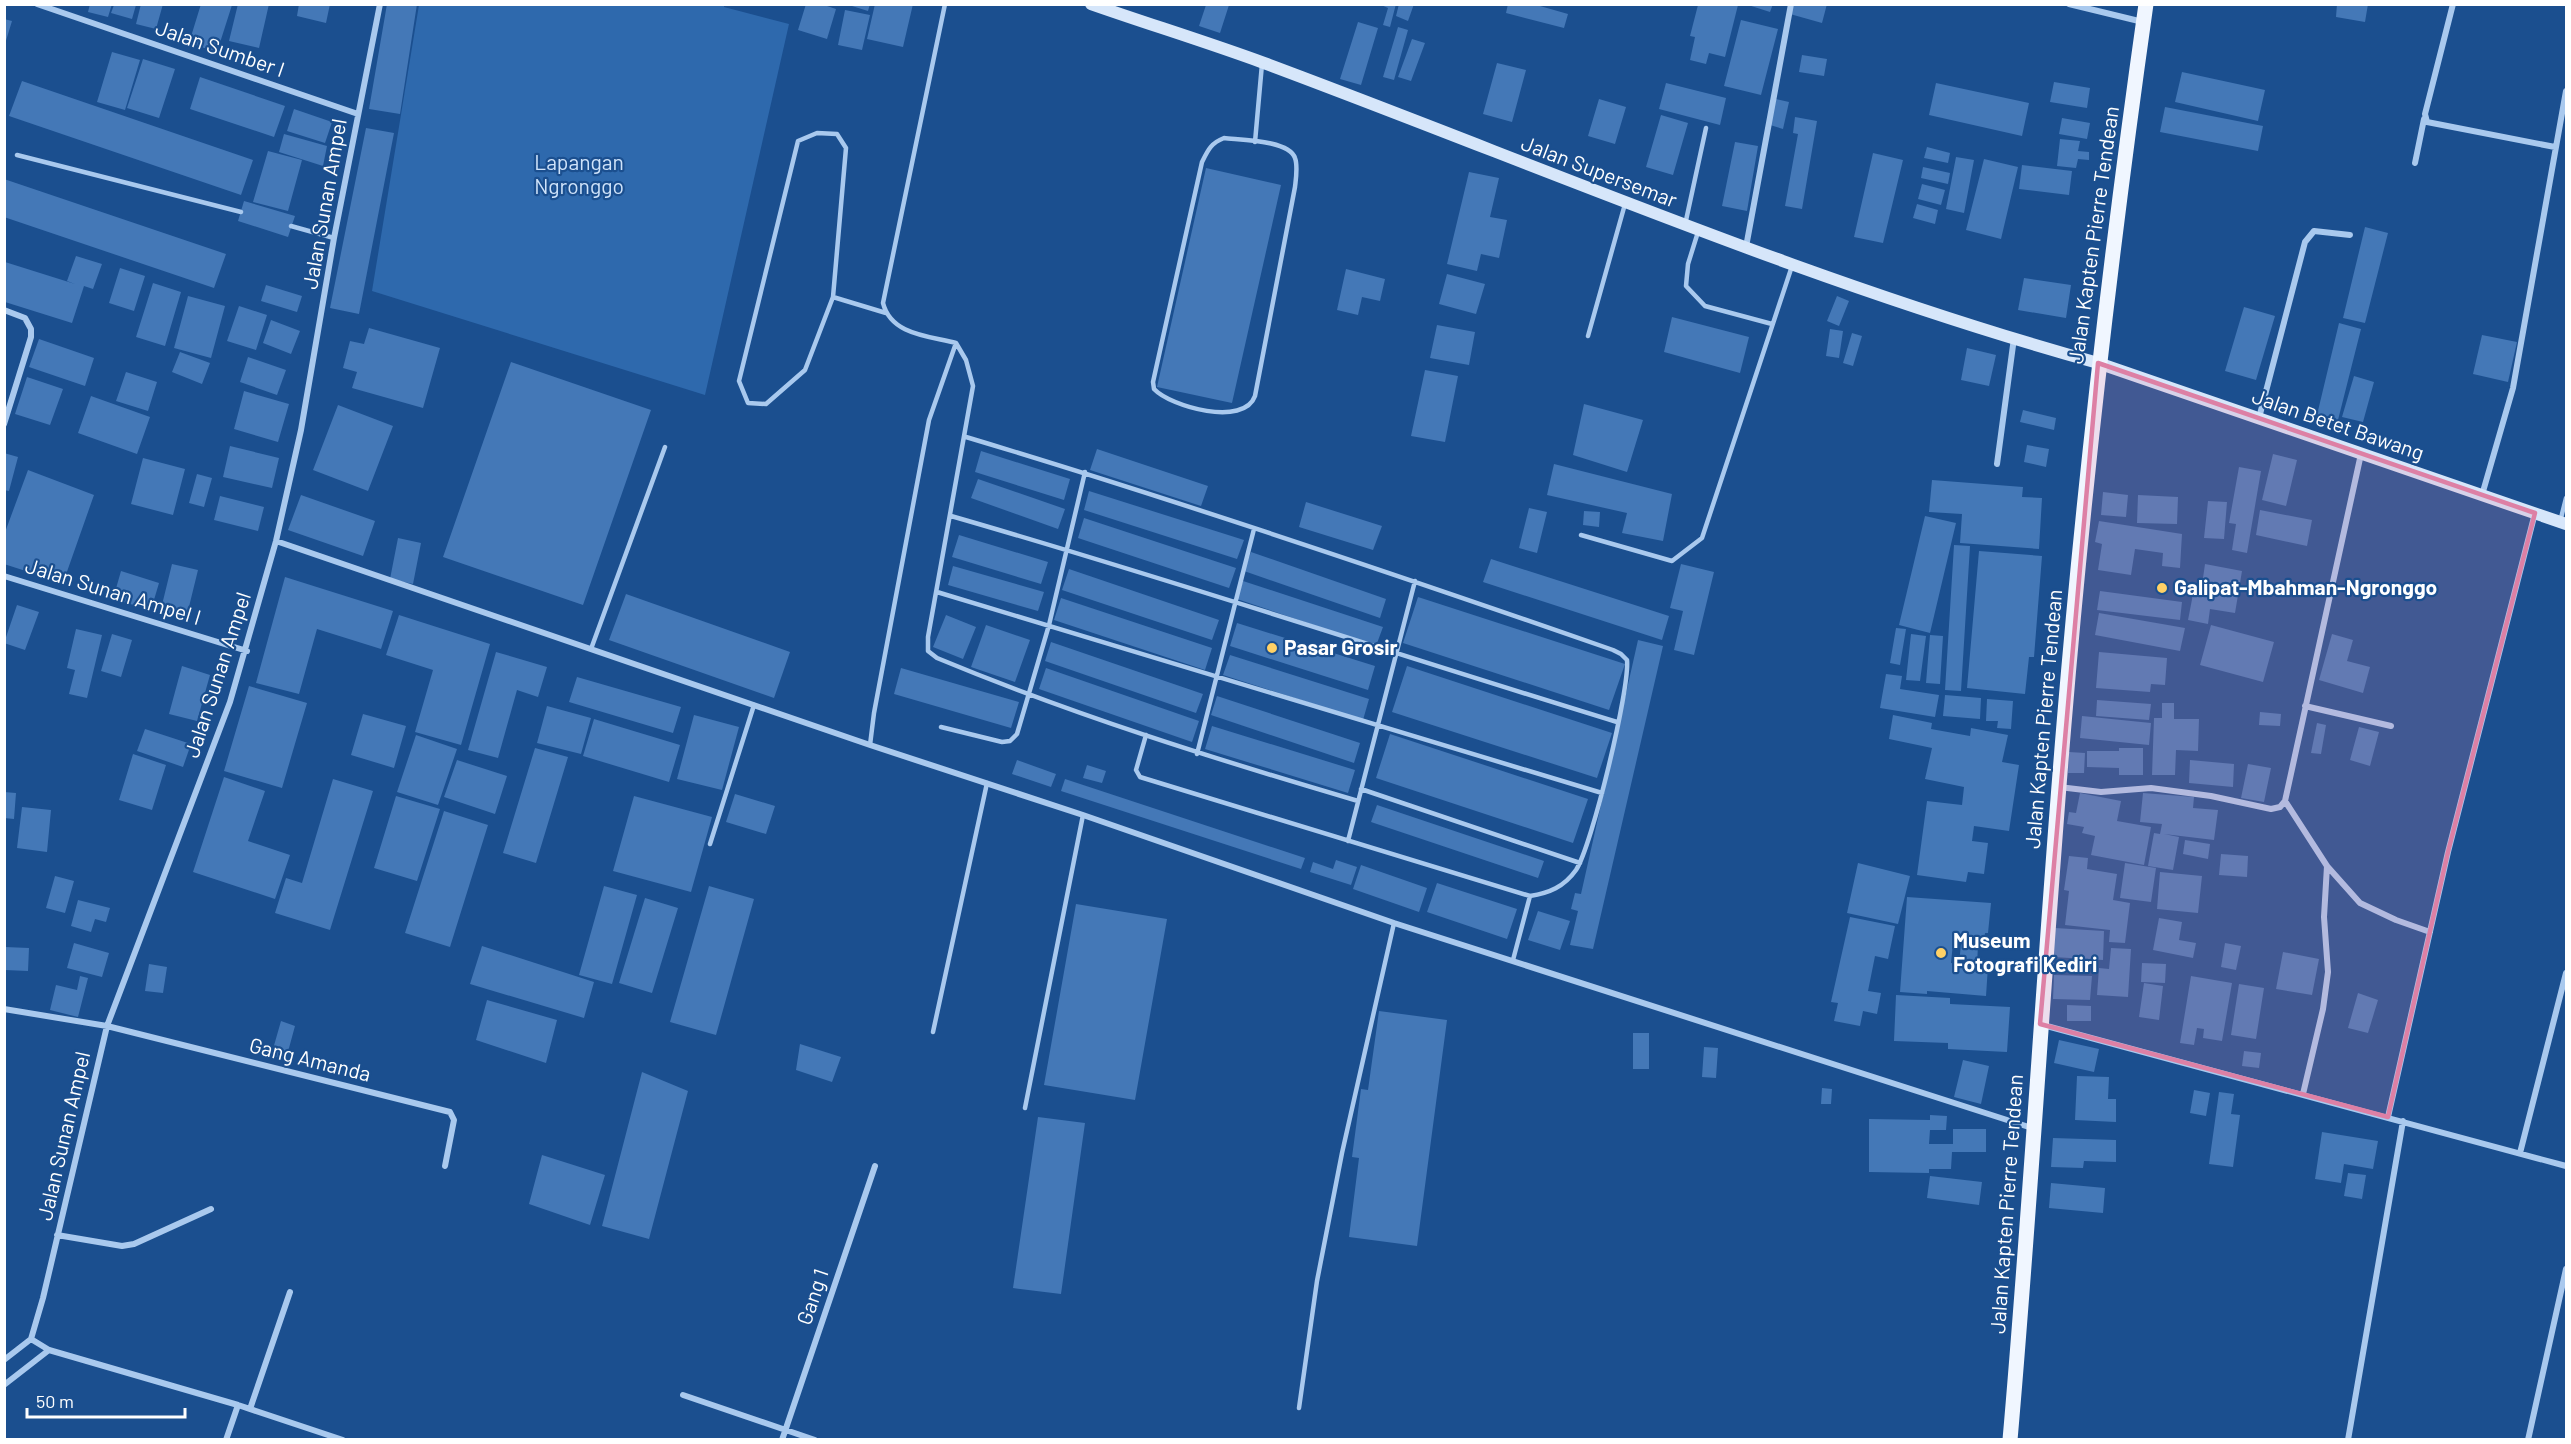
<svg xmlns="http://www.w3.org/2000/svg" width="2571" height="1444" font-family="Barlow,sans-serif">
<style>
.green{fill:#2e69ad}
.building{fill:#4478b7;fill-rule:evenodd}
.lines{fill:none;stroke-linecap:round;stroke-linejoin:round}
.lane{stroke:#a9c9ee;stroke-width:4.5}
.street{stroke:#a9c9ee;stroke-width:6}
.secondary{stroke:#d6e6fa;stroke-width:12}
.primary{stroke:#f0f6ff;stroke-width:15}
.marked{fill:#dd80a5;fill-opacity:0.2;stroke:#dd80a5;stroke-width:4.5;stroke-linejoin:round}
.poi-dot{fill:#ffd166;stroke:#1b4f8f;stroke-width:2}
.labels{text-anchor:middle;stroke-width:4.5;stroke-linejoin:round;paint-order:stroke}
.street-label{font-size:21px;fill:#fff;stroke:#1b4f8f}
.park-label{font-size:21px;fill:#cfe3fa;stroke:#1b4f8f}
.poi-label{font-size:21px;font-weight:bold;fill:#fff;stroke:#1b4f8f;text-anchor:start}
</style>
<rect width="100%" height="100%" fill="#1b4f8f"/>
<!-- green -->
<path class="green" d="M419 5H724V7L789 24 705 395 372 291Z"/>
<!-- building -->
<path class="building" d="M90 4H112L108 17 88 12Z
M141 4H163L156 29 136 24Z
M201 4 232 5 217 52 189 43Z
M238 4H269L259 48 229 41Z
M299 4H330L326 23 297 16Z
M387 4H417L400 114 369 109Z
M806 4H821L836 9 827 39 798 30Z
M852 4H870L868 11 852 6Z
M875 4H913L903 47 867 39Z
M1379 4H1396L1390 27 1383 25 1388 8Z
M1399 4H1414L1408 21 1396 16Z
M1508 4H1533L1568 14 1564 28 1506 13Z
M1745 4H1773L1770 12Z
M1792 4H1827L1822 23 1790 14Z
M2337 4H2368L2365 22 2336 17Z
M114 5H136L132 19 111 13Z
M1206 5H1229L1220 33 1199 26Z
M1698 5H1738L1725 57 1709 53 1706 64 1690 60 1695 37 1690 36Z
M845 10 870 15 862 50 838 45Z
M4 19 12 21 5 44H4Z
M1741 20 1778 29 1761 95 1724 86Z
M1358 22 1378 28 1361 85 1340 79Z
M1398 27 1408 30 1394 80 1383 77Z
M1412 39 1425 43 1411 81 1398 77Z
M112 52 140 60 125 110 97 102Z
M1802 55 1827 59 1824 76 1799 72Z
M143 59 175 69 159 118 127 108Z
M1497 63 1526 70 1512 122 1483 114Z
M2182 72 2265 90 2258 121 2175 102Z
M200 77 285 106 274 137 190 109Z
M22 81 253 160 241 195 9 116Z
M2054 82 2090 88 2087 108 2050 102Z
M1666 83 1726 98 1720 125 1659 109Z
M1936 83 2029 103 2022 136 1929 115Z
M1599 99 1626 107 1615 144 1588 136Z
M1776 99 1789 102 1783 129 1770 125Z
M2165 107 2263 126 2258 151 2160 132Z
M294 109 332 122 325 143 287 131Z
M1661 115 1688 123 1673 175 1646 167Z
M1795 117 1817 121 1802 209 1785 206 1798 134 1793 133Z
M2062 118 2090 123 2087 139 2059 134Z
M366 128 394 133 359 314 330 308Z
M284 134 327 146 323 166 279 152Z
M2060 139 2080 141 2078 151 2089 152V160L2078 159 2076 168 2057 166Z
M1735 142 1758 146 1747 211 1722 206Z
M1927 147 1950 153 1948 163 1924 158Z
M268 151 302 160 288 211 253 202Z
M1873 153 1903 160 1883 243 1854 237Z
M1956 157 1974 160 1964 213 1946 209Z
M1984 159 2018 167 2001 239 1966 230Z
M2022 165 2072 171 2069 195 2019 189Z
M1923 167 1950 173 1948 184 1921 178Z
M1206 168 1281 185 1232 403 1157 387Z
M1469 172 1499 178 1490 217 1507 220 1499 258 1481 254 1477 271 1447 264Z
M4 179 226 254 214 288 4 217Z
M1922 184 1945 190 1941 205 1918 199Z
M244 201 295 216 288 237 238 221Z
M1917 204 1938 210 1935 224 1913 218Z
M2365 227 2388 233 2365 323 2343 318Z
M76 256 102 264 93 289 84 286 72 323 5 302V262L75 284 67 281Z
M120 268 145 276 134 311 109 303Z
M1346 269 1385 279 1380 301 1362 297 1358 315 1337 310Z
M1447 274 1485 284 1476 314 1439 304Z
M2024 278 2071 285 2066 318 2018 310Z
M153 283 181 292 165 346 136 337Z
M266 285 302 296 297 312 261 301Z
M188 296 225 306 211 358 174 348Z
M1837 296 1849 301 1839 326 1827 321Z
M239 306 267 315 256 350 227 341Z
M2244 307 2275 316 2256 380 2225 371Z
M1672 317 1749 337 1740 373 1664 352Z
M271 320 300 331 291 354 263 343Z
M2339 323 2361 329 2338 420 2317 415Z
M1437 325 1475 332 1469 365 1430 358Z
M369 328 440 348 423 408 352 388 357 372 343 368 350 341 364 344Z
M1830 329 1843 331 1839 358 1826 356Z
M1852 333 1862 336 1853 366 1843 363Z
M2482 335 2517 342 2508 382 2473 374Z
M39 339 94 358 85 386 29 367Z
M1967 348 1996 355 1989 386 1961 380Z
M180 352 210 363 202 384 172 372Z
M248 357 286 370 277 395 240 382Z
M511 362 651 410 583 605 443 557Z
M1425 370 1458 376 1445 442 1411 436Z
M126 372 157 382 148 411 116 401Z
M2354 376 2374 382 2363 422 2342 417Z
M27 377 63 389 50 425 15 414Z
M244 391 289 404 278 442 234 429Z
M91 396 150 417 137 454 78 433Z
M1584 404 1643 420 1627 472 1573 455Z
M338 405 393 426 368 491 313 470Z
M2023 410 2056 418 2054 430 2020 422Z
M2027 445 2049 449 2046 467 2024 462Z
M230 446 279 458 272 488 223 477Z
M1097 449 1208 486 1201 506 1090 470Z
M981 451 1070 479 1064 500 975 472Z
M4 453 18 457 9 491 4 490Z
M2273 454 2297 460 2286 506 2262 500Z
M143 458 185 469 173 515 131 504Z
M1554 464 1672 494 1663 541 1622 533 1627 513 1547 495Z
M2239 467 2261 471 2247 553 2232 550 2236 524 2229 523Z
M28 470 94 495 63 583 4 564V535Z
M197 474 212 478 204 507 189 503Z
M978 479 1065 509 1058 529 971 498Z
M1932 480 2023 487 2022 497 2042 498 2039 549 1960 543 1962 514 1929 512Z
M1089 491 1244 540 1237 559 1084 510Z
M2103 492 2128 495 2126 517 2101 515Z
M301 495 375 521 363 556 288 530Z
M2138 495 2178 497 2177 524 2137 523Z
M220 496 264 507 258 531 214 520Z
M2208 501 2227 502 2224 539 2204 538Z
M1306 502 1382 526 1373 550 1299 527Z
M1529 508 1547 512 1537 553 1519 548Z
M2260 510 2312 520 2307 546 2256 535Z
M1584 511 1600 512 1599 527 1583 525Z
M1925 516 1956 523 1930 633 1899 625Z
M1084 518 1236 568 1229 588 1078 538Z
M2099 521 2182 534 2180 568 2162 566 2163 553 2135 549 2131 575 2098 570 2102 544 2095 542Z
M959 535 1048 562 1041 584 952 557Z
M398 538 421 543 413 584 390 579Z
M1954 545 1970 546 1961 691 1945 690Z
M1979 551 2042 556 2034 657H2029L2025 694 1967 688Z
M1251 552 1386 599 1380 618 1244 571Z
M1491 559 1669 616 1662 640 1483 582Z
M172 564 198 570 186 619 160 613Z
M1681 564 1714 572 1694 655 1674 650 1683 611 1670 608Z
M2205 564 2242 571 2235 613 2210 609 2208 624 2188 620 2195 584 2202 585Z
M953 566 1044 592 1038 611 948 585Z
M1069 569 1219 620 1212 640 1062 590Z
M121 571 159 583 151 610 113 599Z
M285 577 393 611 381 649 317 629 299 694 256 683Z
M1243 581 1383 627 1376 646 1237 599Z
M2100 591 2182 602 2180 620 2097 610Z
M626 594 790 652 774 698 609 640Z
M1418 597 1625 664 1609 710 1403 643Z
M1061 598 1212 648 1205 670 1054 620Z
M17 605 39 612 25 650 4 643Z
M2099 613 2185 628 2180 651 2095 635Z
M399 615 490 644 461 745 415 732 433 670 386 655Z
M946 615 976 627 963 659 933 647Z
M1237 623 1375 666 1368 690 1230 646Z
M986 625 1030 640 1015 682 971 667Z
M2211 625 2274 642 2263 682 2200 665Z
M1896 628 1906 629 1900 665 1890 663Z
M76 629 102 635 87 698 69 694 75 670 67 668Z
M112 634 132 640 121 677 101 671Z
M1911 634 1926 636 1920 681 1906 680Z
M2332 634 2353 640 2347 661 2370 667 2363 693 2319 680Z
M1930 635 1943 636 1940 684 1926 683Z
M1638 640 1663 646 1593 949 1570 945 1578 911 1571 909 1575 893 1581 894Z
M1051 642 1203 694 1196 713 1045 661Z
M496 652 547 667 538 697 517 690 498 758 468 750Z
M2099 652 2167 658 2165 685 2151 684 2150 692 2096 688Z
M1230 655 1369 699 1363 720 1223 675Z
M182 666 210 675 197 721 169 714Z
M1407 666 1612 733 1597 778 1392 712Z
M901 668 1019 702 1011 728 894 694Z
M1046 668 1199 721 1192 742 1039 689Z
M1886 674 1902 676 1900 689 1939 695 1935 717 1880 708Z
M577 677 681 707 673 733 569 702Z
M249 686 307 703 282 788 224 771Z
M1945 695 1981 698 1980 719 1943 716Z
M1217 696 1360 743 1354 763 1211 715Z
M1987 699 2013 701 2011 729 1997 728 1998 721H1986Z
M2097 700 2151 704 2149 720 2096 716Z
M2162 703H2174V719H2199L2198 751 2176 750 2175 775H2152L2154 718H2162Z
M547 706 591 718 581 754 537 743Z
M2260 712 2281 714 2280 726 2259 725Z
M363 714 406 726 394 768 351 755Z
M694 715 739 727 722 790 677 779Z
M1893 715 1932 723 1931 729 1970 736 1971 728 2008 735 2002 762 2019 765 2009 831 1974 826 1972 841 1988 843 1984 874 1968 872 1966 882 1917 875 1927 801 1962 805 1964 787 1925 779 1932 748 1889 739Z
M2082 716 2151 723 2149 745 2080 738Z
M594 719 680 745 669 782 583 756Z
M2317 723 2326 725 2321 754 2311 753Z
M1212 726 1355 770 1348 793 1205 749Z
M2359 727 2379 732 2370 766 2350 760Z
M145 729 191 744 183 767 137 751Z
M1390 734 1588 799 1573 843 1376 778Z
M416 735 457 749 438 805 397 792Z
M535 748 568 757 536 863 503 853Z
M2119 748H2143V775H2119V768L2087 767V751H2119Z
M2069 752 2085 753 2084 773H2068Z
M133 754 166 765 152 810 119 800Z
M457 760 507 776 495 814 444 797Z
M1017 760 1056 774 1051 787 1012 774Z
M2190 760 2234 764 2233 787 2189 783Z
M2248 764 2271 768 2264 802 2241 798Z
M1087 765 1106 771 1102 783 1083 778Z
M224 777 265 791 248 841 290 855 275 899 193 872Z
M333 779 373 791 330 930 275 913 286 878 302 883Z
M1065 779 1305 858 1301 869 1061 791Z
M4 792 16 793 14 819 4 818Z
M2080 793 2121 801 2117 821 2151 827 2144 865 2091 855 2095 836 2082 833 2084 827 2067 824 2069 812 2076 813Z
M2143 793 2194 797 2193 808 2218 810 2214 840 2164 834 2179 837 2173 870 2148 866 2154 833 2160 834 2162 824 2140 822Z
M735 794 775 806 766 834 726 822Z
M396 796 440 809 417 881 374 868Z
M634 796 712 817 691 892 613 871Z
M1377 805 1544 861 1538 878 1371 822Z
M22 807 51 810 47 852 17 848Z
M444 811 488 825 450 947 405 933Z
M2185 840 2210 844 2208 859 2183 854Z
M2221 854 2248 856 2247 877 2219 875Z
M2069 856 2088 858 2087 869 2117 874 2113 900 2130 903 2125 943 2109 942 2110 930 2065 925 2069 891 2064 890Z
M1336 860 1357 867 1351 885 1310 872 1313 862 1333 869Z
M1858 863 1910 876 1898 924 1847 913Z
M2125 863 2156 868 2151 902 2120 898Z
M1361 865 1427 888 1419 912 1353 889Z
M2160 872 2202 876 2198 913 2157 909Z
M55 876 74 881 65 913 46 908Z
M1437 883 1517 909 1507 939 1427 912Z
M604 886 637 895 612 984 579 975Z
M709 886 754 899 716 1035 670 1022Z
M1907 897 1991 903 1988 933H1985L1984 946 1978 945 1977 965 1988 966 1986 996 1927 991V994L1900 992ZM1953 943 1961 944 1959 964 1951 963Z
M645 898 678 908 652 993 619 983Z
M78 900 110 908 106 922 95 919 91 932 71 926Z
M1076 904 1167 919 1135 1100 1044 1085Z
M1538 911 1570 921 1560 950 1528 940Z
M1850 917 1895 926 1888 959 1875 956 1868 991 1881 993 1877 1014 1863 1011 1860 1026 1834 1021 1838 1003 1831 1002Z
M2159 918 2182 922 2179 940 2196 943 2193 958 2153 950Z
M2055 928 2104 931 2103 960 2053 957Z
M74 943 109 953 102 977 67 968Z
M2225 943 2241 946 2236 970 2221 967Z
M482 946 594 982 584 1018 470 984Z
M5 947 29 948 28 971 5 970Z
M2111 948 2131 949 2128 997 2097 995 2099 968 2109 969Z
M2283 952 2319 959 2312 995 2276 989Z
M2142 963 2166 964 2165 983 2141 982Z
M149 964 167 967 163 993 145 991Z
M2054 975 2092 976 2090 1000 2053 999Z
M80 976 88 978 78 1017 50 1010 56 985 77 990Z
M2191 976 2232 983 2222 1041 2203 1038 2204 1029 2197 1028 2194 1045 2180 1043Z
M2144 983 2163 986 2159 1020 2139 1017Z
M2239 984 2264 988 2256 1039 2231 1035Z
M2358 993 2378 1000 2368 1033 2348 1028Z
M1896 995 1950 998V1004L2010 1007 2007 1052 1948 1049V1043L1894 1041Z
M487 1000 557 1020 546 1063 476 1040Z
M2067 1005 2091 1006V1021H2067Z
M1379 1011 1447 1020 1417 1246 1349 1237 1359 1158 1352 1157 1361 1089 1368 1090Z
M281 1021 295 1026 286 1059 271 1056Z
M1633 1033H1649V1069H1633Z
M2059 1040 2099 1049 2094 1072 2054 1063Z
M800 1044 841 1057 832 1082 796 1070Z
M1704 1047 1718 1048 1716 1078 1702 1077Z
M2244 1051 2261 1053 2259 1068 2242 1066Z
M1963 1060 1989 1066 1981 1104 1954 1097Z
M642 1072 688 1091 649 1239 602 1226Z
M2077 1076 2109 1077 2108 1099H2116V1122L2075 1120Z
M1822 1088 1832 1089 1831 1104H1821Z
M2194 1090 2210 1093 2206 1116 2190 1113Z
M2219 1092 2234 1094 2231 1114 2240 1115 2233 1167 2209 1164Z
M1930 1115 1947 1116 1946 1130H1930L1929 1144H1953V1129H1986V1152H1952L1951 1169H1929V1173L1869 1172V1119L1930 1120Z
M1038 1117 1085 1123 1061 1294 1013 1288Z
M2322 1132 2378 1141 2373 1169 2344 1164 2341 1183 2315 1179Z
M2053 1138 2116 1140V1162L2084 1161 2083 1168 2051 1167Z
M542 1155 605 1175 590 1225 529 1204Z
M2348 1173 2366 1175 2362 1199 2344 1196Z
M1930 1176 1982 1182 1979 1205 1927 1198Z
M2051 1183 2105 1188 2103 1213 2049 1208Z"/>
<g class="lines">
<!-- lane -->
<path class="lane" d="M817 133 837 134 846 148 833 297 805 370 766 404 748 403 739 381 798 141Z
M1224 138C1241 140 1289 140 1295 158 1298 166 1296 178 1295 187L1255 396C1244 427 1171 407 1154 389L1153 382 1202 162C1208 150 1211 143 1224 138Z
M1255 142 1262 64
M17 155 241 212
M1685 225 1706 128
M291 226 334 238
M1698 232 1688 264 1686 286 1705 306 1772 324
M833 297 886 313
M1588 336 1625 204
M956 343 966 360 973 386 928 637V651L937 658C1074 715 1215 759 1358 801
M966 437C1183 502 1398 575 1613 650L1621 654 1627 660C1630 688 1592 846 1576 870 1564 887 1549 893 1530 896L1140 777 1136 770 1146 735
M951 516C1174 580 1395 654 1617 722
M2560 522 2566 498
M1581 535 1672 561 1702 538 1792 266
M937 592 1602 793
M591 649 665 447
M941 727 1002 742 1010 741 1017 734 1049 625 1085 472
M870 745 874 713 929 420 956 343C929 336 891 335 883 303L945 4
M1197 754 1254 529
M1361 789 1580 863
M1348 841 1415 581
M710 844 754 705
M1513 960 1530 896
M933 1032 987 783
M1025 1108 1083 815
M1299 1408 1317 1281 1342 1153 1394 923"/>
<!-- street -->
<path class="street" d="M37 4 358 114
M2069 4 2143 22
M2453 4 2425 114 2427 122 2555 147
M2415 163 2424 119
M1746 247 1791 4
M4 310 25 318 31 329V337L4 424
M2259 418 2305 242 2314 231 2350 235
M1997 464 2014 338
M2482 495 2513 388 2566 91
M276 541 870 745 1083 815 1394 923 2032 1128
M4 576 247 651
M2305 706 2391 726
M2059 787 2101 792 2151 788 2211 796 2271 809 2280 807 2285 801 2361 454
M2285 801 2327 866 2360 903 2396 920 2430 932
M4 1009 107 1026 450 1112 454 1120 445 1166
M2043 1025 2566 1166
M2303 1094 2323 1009 2328 972 2324 917 2327 866
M2388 1117 2448 852 2535 513
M2520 1153 2566 973
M57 1235 122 1246 134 1244 211 1209
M31 1339 43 1298 107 1026 230 702 276 541 301 430 334 238 380 4
M31 1339 49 1350 238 1405 343 1440
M4 1360 31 1339
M4 1385 49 1350
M683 1395 815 1440
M250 1409 290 1292
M226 1440 238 1405
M782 1440 875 1166
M2348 1440 2403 1121
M2528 1440 2566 1269"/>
<!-- secondary -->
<path class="secondary" d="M1091 4C1148 24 1207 42 1264 63 1541 166 1812 284 2098 363L2566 524"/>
<!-- primary -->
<path class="primary" d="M2010 1440C2031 1201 2044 963 2064 724 2084 483 2112 244 2146 4"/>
</g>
<!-- marked area -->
<path class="marked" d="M2098 363 2535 513 2448 852 2388 1117 2040 1024Z"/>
<!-- markers -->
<g class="poi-dot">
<circle cx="2162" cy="588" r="6"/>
<circle cx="1272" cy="648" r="6"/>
<circle cx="1941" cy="953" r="6"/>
</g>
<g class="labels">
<!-- street labels -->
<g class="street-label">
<text transform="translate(220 49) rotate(19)" y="7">Jalan Sumber I</text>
<text transform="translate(1599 172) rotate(21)" y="7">Jalan Supersemar</text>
<text transform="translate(325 204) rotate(-80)" y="7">Jalan Sunan Ampel</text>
<text transform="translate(2094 235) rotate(-82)" y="7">Jalan Kapten Pierre Tendean</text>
<text transform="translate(2338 425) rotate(19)" y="7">Jalan Betet Bawang</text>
<text transform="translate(113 592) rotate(17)" y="7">Jalan Sunan Ampel I</text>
<text transform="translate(218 675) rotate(-72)" y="7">Jalan Sunan Ampel</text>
<text transform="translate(2044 719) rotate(-85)" y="7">Jalan Kapten Pierre Tendean</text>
<text transform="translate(310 1060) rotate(14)" y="7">Gang Amanda</text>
<text transform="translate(64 1136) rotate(-77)" y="7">Jalan Sunan Ampel</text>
<text transform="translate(2007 1204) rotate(-86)" y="7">Jalan Kapten Pierre Tendean</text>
<text transform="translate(813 1297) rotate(-71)" y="7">Gang 1</text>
</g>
<!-- park labels -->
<g class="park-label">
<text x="579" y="170">Lapangan<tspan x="579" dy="24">Ngronggo</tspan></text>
</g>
<!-- poi labels -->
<g class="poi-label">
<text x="2174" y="595">Galipat-Mbahman-Ngronggo</text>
<text x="1284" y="655">Pasar Grosir</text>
<text x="1953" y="948">Museum<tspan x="1953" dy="24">Fotografi Kediri</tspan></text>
</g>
</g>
<!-- border -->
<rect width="2571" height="1444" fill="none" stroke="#ffffff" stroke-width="12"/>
<!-- scale -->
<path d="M27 1408v9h158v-9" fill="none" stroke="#ffffff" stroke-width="3"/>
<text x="36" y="1408" font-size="18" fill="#ffffff" stroke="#1b4f8f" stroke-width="4.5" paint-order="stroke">50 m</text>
</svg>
